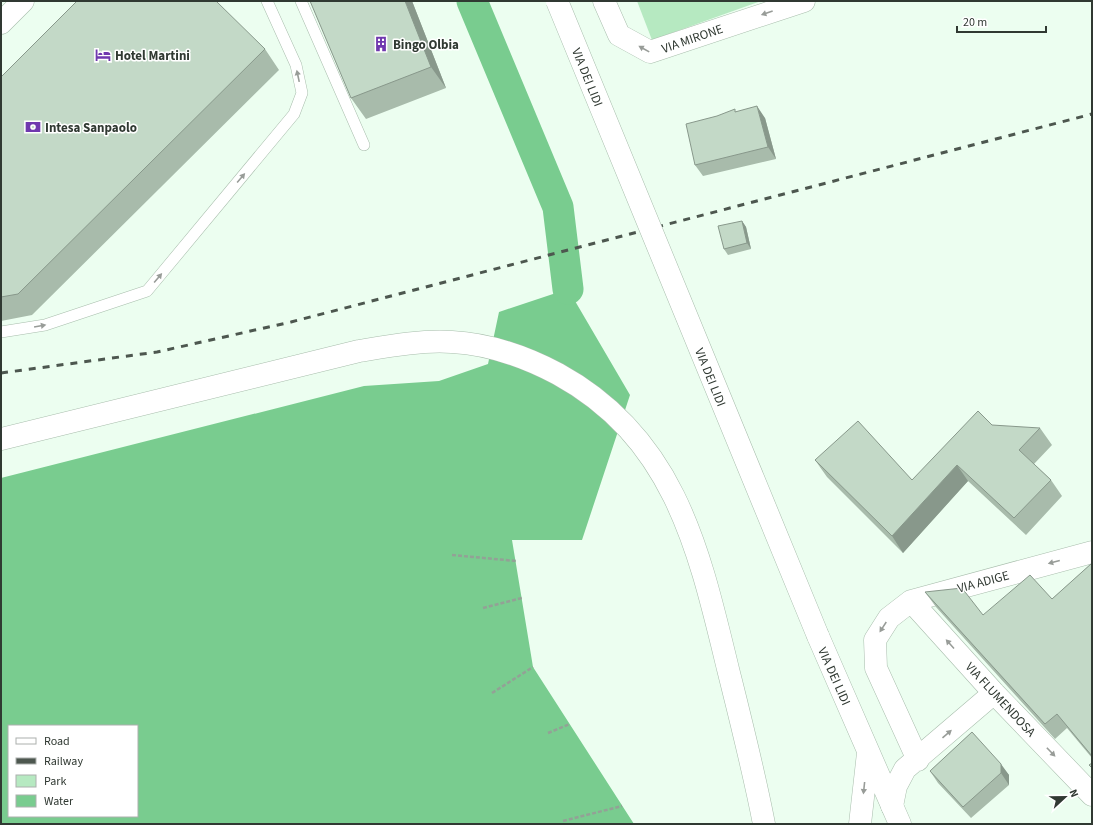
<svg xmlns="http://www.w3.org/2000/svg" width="1093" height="825" font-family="'Source Sans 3',sans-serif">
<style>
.green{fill:#b6e9c1}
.water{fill:#79cc8f;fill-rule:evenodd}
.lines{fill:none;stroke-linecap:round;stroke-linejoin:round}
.canal{stroke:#79cc8f;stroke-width:31}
.service-casing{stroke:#a8bdac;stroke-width:12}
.minor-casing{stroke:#a8bdac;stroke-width:23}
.tertiary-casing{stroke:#a8bdac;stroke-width:23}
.secondary-casing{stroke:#a8bdac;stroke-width:23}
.path{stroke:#93a196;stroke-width:2.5;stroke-dasharray:4 2;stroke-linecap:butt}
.service{stroke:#fff;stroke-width:11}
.minor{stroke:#fff;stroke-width:22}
.tertiary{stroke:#fff;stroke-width:22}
.secondary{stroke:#fff;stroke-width:22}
.rail{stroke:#4d574f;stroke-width:3;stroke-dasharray:7 7;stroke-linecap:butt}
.secondary-bridge-casing{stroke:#a8bdac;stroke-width:23;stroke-linecap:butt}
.secondary-bridge{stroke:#fff;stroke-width:22}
.wall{fill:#a8bbab}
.shaded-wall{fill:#88988b}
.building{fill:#c3d9c7;stroke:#88988b}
.oneway{fill:#989c98}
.labels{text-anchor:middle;stroke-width:3;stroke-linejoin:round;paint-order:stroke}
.street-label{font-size:13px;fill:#303932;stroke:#fff}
.poi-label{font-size:13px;font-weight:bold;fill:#303932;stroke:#fff;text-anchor:start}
</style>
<rect width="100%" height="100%" fill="#ecfef0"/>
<!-- green -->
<path class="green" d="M637 1H761L652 40Z"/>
<!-- water -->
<path class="water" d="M568 289 630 395 582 540H512L533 667 634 824H1V478L364 386 439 381 488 364 499 312ZM9 726H137V816H9Z"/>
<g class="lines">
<!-- canal -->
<path class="canal" d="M472 1 558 207 568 289"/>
<defs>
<path id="service" d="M301 1 364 145
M1 332 45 325 147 291 294 114 302 93 296 65 267 1"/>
<path id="minor" d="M604 1 619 35 650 52 804 1
M911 601 994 693 1092 795
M918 760 876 668 875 640 889 618 911 601 1092 552
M892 806 896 786 905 769 994 693"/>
<path id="tertiary" d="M1 439 359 351C389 346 421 340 452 342 490 344 524 356 558 374 675 438 699 550 728 669 741 721 754 772 764 824"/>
<path id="secondary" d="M1 23 23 1
M818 636 900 824
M860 824 868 753"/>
</defs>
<!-- service casing -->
<use href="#service" class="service-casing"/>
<!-- minor casing -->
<use href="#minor" class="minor-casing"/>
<!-- tertiary casing -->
<use href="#tertiary" class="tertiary-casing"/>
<!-- secondary casing -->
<use href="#secondary" class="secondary-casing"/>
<!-- path -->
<path class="path" d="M452 555 516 561
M483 608 522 598
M492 693 533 667
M548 733 570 724
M563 821 622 806"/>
<!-- service -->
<use href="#service" class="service"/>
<!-- minor -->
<use href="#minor" class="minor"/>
<!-- tertiary -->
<use href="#tertiary" class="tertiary"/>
<!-- secondary -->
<use href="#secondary" class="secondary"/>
<!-- rail -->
<path class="rail" d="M1 373 157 352 291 322 1092 114"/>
<defs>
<path id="secondary-bridge" d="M557 1 818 636"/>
</defs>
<!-- secondary-bridge casing -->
<use href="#secondary-bridge" class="secondary-bridge-casing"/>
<!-- secondary-bridge -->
<use href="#secondary-bridge" class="secondary-bridge"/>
</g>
<!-- wall -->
<path class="wall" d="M412 1 446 88 366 119 351 98Z
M265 49 279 70 32 315 1 321V77Z
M736 111 765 118 776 159 703 176 695 165Z
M742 221 746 227 751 249 728 255 724 249Z
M1040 428 1052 445 1034 464 1051 480 1062 496 1026 535 968 481 903 553 827 477 815 460 912 480Z
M1092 563V758L1067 728 1055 739 936 607 925 592 983 615 1052 599Z
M972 732 1009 775V785L971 818 938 783 930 771Z"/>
<!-- shaded-wall -->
<path class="shaded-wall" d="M405 1H412L446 88 431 67Z
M757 106 765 118 776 159 768 147Z
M742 221 746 227 751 249 747 243Z
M957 465 968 481 903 553 892 536Z
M1001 764 1009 775V785L1001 773Z"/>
<!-- building -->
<path class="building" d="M77 1H216L265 49 18 294 1 297V77Z
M310 1H405L431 67 351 98Z
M757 106 768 147 695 165 686 124 717 116 735 109V112Z
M742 221 747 243 724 249 718 226Z
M978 411 992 425 1040 428 1019 450 1051 480 1014 518 957 465 892 536 815 460 858 421 912 480Z
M1092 563V756L1057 714 1045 724 925 592 962 588 983 615 1030 575 1052 599Z
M972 732 1001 764V773L963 807 930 771Z
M1092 763V768L1089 765Z"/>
<!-- one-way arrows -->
<defs><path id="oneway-solid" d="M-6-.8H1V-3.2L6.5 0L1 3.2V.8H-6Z"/></defs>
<g class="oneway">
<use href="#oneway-solid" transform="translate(767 13) rotate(161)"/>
<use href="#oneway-solid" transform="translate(644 49) rotate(-151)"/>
<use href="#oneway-solid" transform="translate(298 76) rotate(-102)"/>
<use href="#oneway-solid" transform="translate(241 178) rotate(-50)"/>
<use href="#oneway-solid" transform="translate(158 278) rotate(-50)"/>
<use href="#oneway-solid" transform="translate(40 326) rotate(-10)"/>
<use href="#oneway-solid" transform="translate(1054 562) rotate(165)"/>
<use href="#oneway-solid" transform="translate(883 627) rotate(123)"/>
<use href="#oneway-solid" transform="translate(950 644) rotate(-132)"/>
<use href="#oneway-solid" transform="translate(947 734) rotate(-41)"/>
<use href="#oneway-solid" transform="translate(1051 752) rotate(46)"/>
<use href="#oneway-solid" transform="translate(864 788) rotate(96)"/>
</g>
<!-- icons -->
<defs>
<symbol id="building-bare" viewBox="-9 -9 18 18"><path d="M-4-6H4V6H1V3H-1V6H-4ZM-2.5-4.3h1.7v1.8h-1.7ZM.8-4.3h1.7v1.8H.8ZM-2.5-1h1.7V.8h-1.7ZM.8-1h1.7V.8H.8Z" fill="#6f38ae" stroke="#fff" stroke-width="2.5" paint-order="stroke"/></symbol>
<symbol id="hotel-bare" viewBox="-9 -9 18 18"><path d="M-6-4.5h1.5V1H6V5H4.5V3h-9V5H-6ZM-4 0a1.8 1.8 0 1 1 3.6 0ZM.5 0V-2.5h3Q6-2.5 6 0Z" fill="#6f38ae" stroke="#fff" stroke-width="2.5" paint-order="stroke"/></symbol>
<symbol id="bank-bare" viewBox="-9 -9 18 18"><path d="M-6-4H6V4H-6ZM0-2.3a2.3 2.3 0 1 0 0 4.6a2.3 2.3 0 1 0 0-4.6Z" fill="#6f38ae" stroke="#fff" stroke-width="2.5" paint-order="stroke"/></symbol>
</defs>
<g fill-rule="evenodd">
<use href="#building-bare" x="370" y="33" width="22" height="22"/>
<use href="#hotel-bare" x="92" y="44" width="22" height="22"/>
<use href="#bank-bare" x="22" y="116" width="22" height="22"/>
</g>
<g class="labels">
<!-- street labels -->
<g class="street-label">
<text transform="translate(692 38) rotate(-19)" y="5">VIA MIRONE</text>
<text transform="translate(588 77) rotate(68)" y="5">VIA DEI LIDI</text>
<text transform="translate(711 377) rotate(68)" y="5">VIA DEI LIDI</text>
<text transform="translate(983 581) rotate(-15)" y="5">VIA ADIGE</text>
<text transform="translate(835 676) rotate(66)" y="5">VIA DEI LIDI</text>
<text transform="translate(1001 699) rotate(47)" y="5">VIA FLUMENDOSA</text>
</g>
<!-- poi labels -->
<g class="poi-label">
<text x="393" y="49">Bingo Olbia</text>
<text x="115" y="60">Hotel Martini</text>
<text x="45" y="132">Intesa Sanpaolo</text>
</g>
</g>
<!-- border -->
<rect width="1093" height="825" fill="none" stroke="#303932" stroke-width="4"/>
<!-- legend -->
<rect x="8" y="725" width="130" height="92" fill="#ffffff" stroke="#acb0ad"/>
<rect x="16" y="738" width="20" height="6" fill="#ffffff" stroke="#acb0ad"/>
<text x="44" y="745" font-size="12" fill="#303932">Road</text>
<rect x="16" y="758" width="20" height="6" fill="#4d574f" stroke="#acb0ad"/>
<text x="44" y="765" font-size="12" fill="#303932">Railway</text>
<rect x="16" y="775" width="20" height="12" fill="#b6e9c1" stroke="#acb0ad"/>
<text x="44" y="785" font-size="12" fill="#303932">Park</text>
<rect x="16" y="795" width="20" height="12" fill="#79cc8f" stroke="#acb0ad"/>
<text x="44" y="805" font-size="12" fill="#303932">Water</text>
<!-- north arrow -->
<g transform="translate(1065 797) rotate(68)" stroke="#ffffff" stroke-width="3" paint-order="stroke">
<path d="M0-3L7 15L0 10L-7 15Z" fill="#303932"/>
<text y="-6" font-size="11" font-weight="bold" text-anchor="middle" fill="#303932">N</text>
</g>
<!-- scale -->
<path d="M957 26v6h89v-6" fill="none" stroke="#303932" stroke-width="2"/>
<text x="963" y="26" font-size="12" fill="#303932" stroke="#ffffff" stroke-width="3" paint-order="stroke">20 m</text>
</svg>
